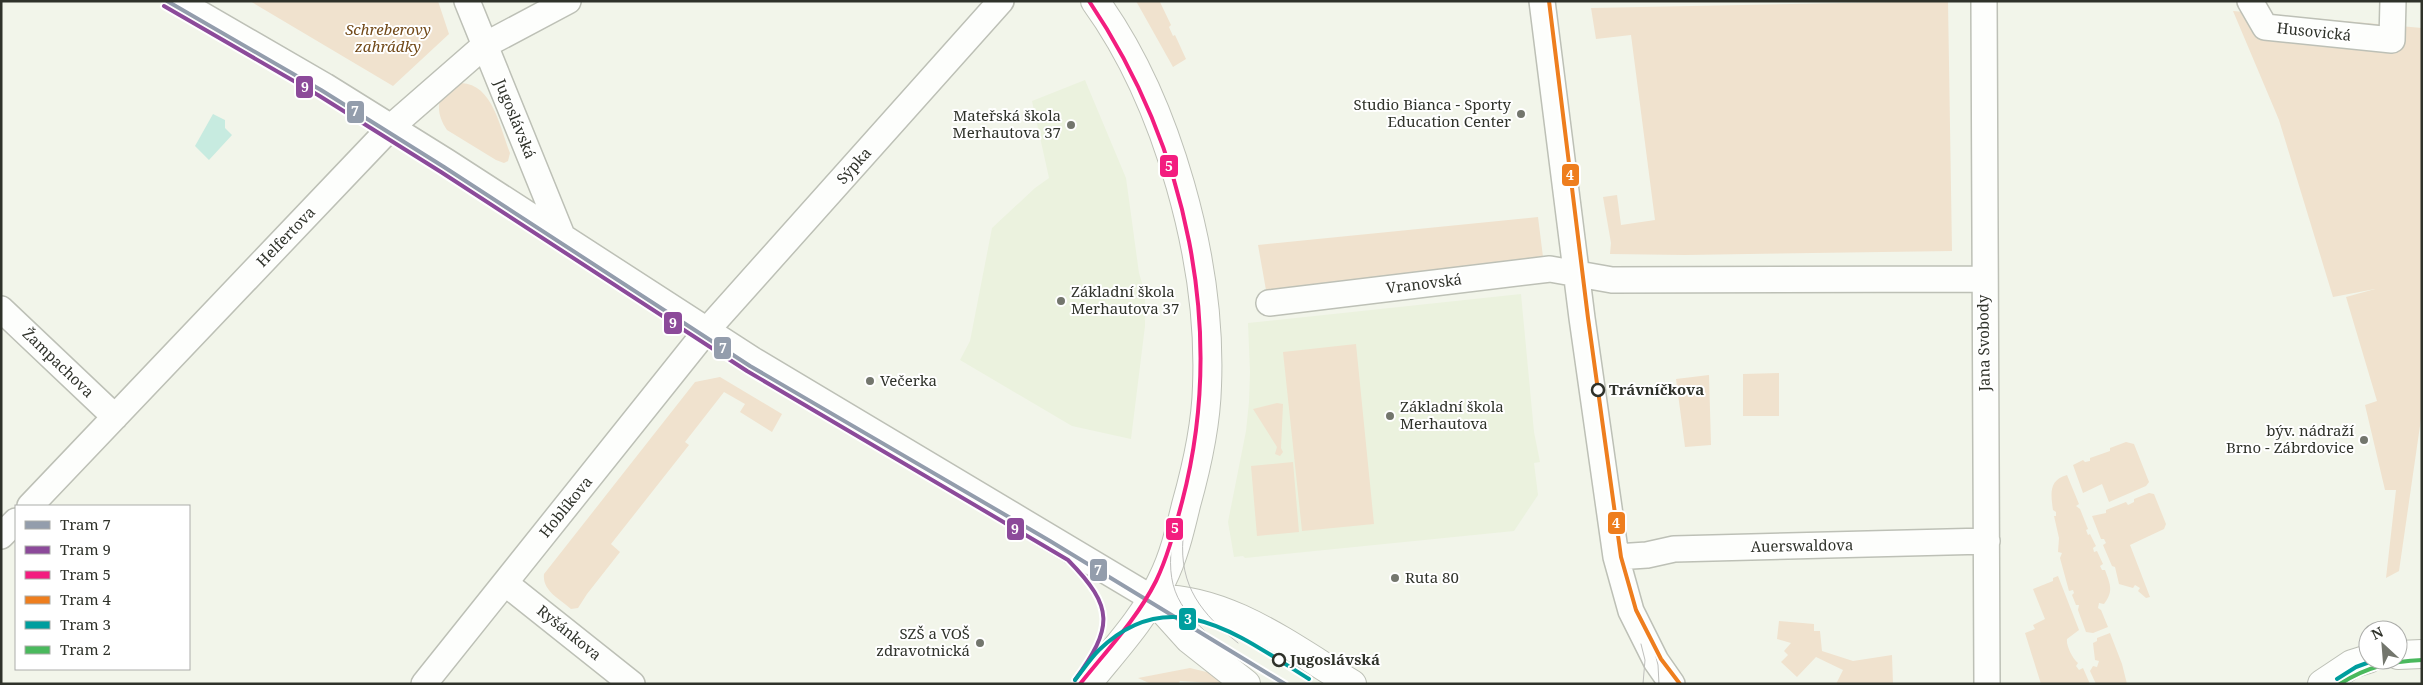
<svg xmlns="http://www.w3.org/2000/svg" width="2423" height="685" font-family="'Noto Serif',serif">
<style>
.built{fill:#ebf2de}
.green{fill:#f0e2ce}
.water{fill:#c7ebe0}
.pier{fill:#f2f5ea}
.lines{fill:none;stroke-linecap:round;stroke-linejoin:round}
.street-casing{stroke:#bdc0b6;stroke-width:28}
.secondary-casing{stroke:#bdc0b6;stroke-width:30}
.street{stroke:#fdfefc;stroke-width:25}
.secondary{stroke:#fdfefc;stroke-width:28}
.tram{stroke:#bebfbc;stroke-width:1}
.tram-1-casing{stroke:#fff;stroke-width:8}
.tram-2-casing{stroke:#fff;stroke-width:8}
.tram-3-casing{stroke:#fff;stroke-width:8}
.tram-4-casing{stroke:#fff;stroke-width:8}
.tram-5-casing{stroke:#fff;stroke-width:8}
.tram-6-casing{stroke:#fff;stroke-width:8}
.tram-1{stroke:#939dac;stroke-width:4}
.tram-2{stroke:#8c4a9a;stroke-width:4}
.tram-3{stroke:#f31d7f;stroke-width:4}
.tram-4{stroke:#ee7e1e;stroke-width:4}
.tram-5{stroke:#009e9e;stroke-width:4}
.tram-6{stroke:#4ab95d;stroke-width:4}
.poi-dot{fill:#73766d;stroke:#fff;stroke-width:2}
.stop-dot{fill:#fff;stroke:#2f322a;stroke-width:2.5}
.labels{text-anchor:middle;stroke-width:4;stroke-linejoin:round;paint-order:stroke}
.park-label{font-size:15px;font-style:italic;fill:#724a19;stroke:#fff}
.street-label{font-size:15px;fill:#2f322a;stroke:#fff}
.poi-label{font-size:15px;fill:#2f322a;stroke:#fff;text-anchor:end}
.stop-label{font-size:15px;font-weight:bold;fill:#2f322a;stroke:#fff;text-anchor:start}
.line-badge{stroke:#fff;stroke-width:2}
.badge-label{font-size:14px;text-anchor:middle;font-weight:bold;fill:#fff}
</style>
<rect width="100%" height="100%" fill="#f2f5ea"/>
<!-- built -->
<path class="built" d="M1085 80 1126 178 1139 273 1145 293V326L1131 439 1072 426 960 360 970 341 992 228 1035 188 1049 178 1032 101Z
M1521 294 1534 432 1540 462 1534 463 1538 495 1514 531 1245 558 1243 556 1234 557 1228 522 1246 431 1249 402 1250 372 1248 323Z"/>
<!-- green -->
<path class="green" d="M250 1H438L449 34 393 86Z
M1136 1 1160 2 1171 25 1169 27 1173 36 1175 35 1186 59 1173 67Z
M1948 1 1952 251 1685 255 1610 254 1611 243 1603 197 1617 195 1621 225 1655 220 1631 35 1596 39 1591 8Z
M2233 11 2422 28V412L2399 571 2386 578 2396 490H2385L2365 405 2377 401 2346 297 2375 289 2333 297 2279 120Z
M461 83C493 84 500 128 510 153L508 161 504 163 496 160 447 130C433 109 437 91 461 83Z
M1538 217 1543 257 1266 290 1258 245Z
M1356 344 1374 524 1302 531 1283 352Z
M1779 373V416H1743V374Z
M1709 375 1711 445 1685 447 1676 379Z
M720 377 782 414 772 432 740 412 745 404 724 392 685 442 689 445 611 544 620 552 587 594 578 608 571 609C560 599 542 591 544 574L695 382Z
M1277 403 1283 404 1281 448 1283 452 1280 456 1275 454 1277 447 1253 409Z
M2126 442 2134 444 2149 482 2146 486 2109 502 2102 484 2083 493 2073 465 2083 460 2085 462 2090 461V458L2110 451V448Z
M1293 462 1299 532 1257 536 1251 466Z
M2067 475 2079 504 2076 506 2080 509 2088 529 2086 530 2088 535 2090 534 2096 546 2093 548 2094 552 2097 551 2103 564 2100 566 2102 570H2105C2110 584 2114 591 2104 604L2099 603 2098 608 2101 610 2108 627 2093 633 2086 632 2078 610 2079 605H2076L2072 595 2074 593 2073 590 2069 591 2060 558 2062 553 2058 552 2059 538 2054 516H2056V512L2053 510C2051 495 2048 480 2067 475Z
M2149 493 2154 494 2166 524 2164 529 2130 545 2150 597 2146 598 2138 591 2140 588 2135 585 2133 588 2119 584 2115 567 2112 566 2103 545 2106 543 2104 539H2101L2092 516 2106 513V510L2126 502 2128 505 2134 502V499Z
M2058 576 2079 630 2067 639C2066 645 2072 658 2078 663L2076 666 2079 670 2083 668 2090 684H2041L2025 633 2035 629 2033 625 2045 619 2033 589 2053 581V578Z
M1779 621 1814 624V631H1820L1822 651 1853 661 1892 655 1893 684H1836L1843 670 1816 657 1797 677 1781 662 1788 655 1784 651 1791 643 1777 639Z
M2110 633 2122 664 2127 684H2096L2090 671 2093 666 2097 667 2099 661 2095 660 2093 643 2097 641V638Z
M1190 668 1219 675 1231 684 1180 681 1178 684H1151L1138 678Z"/>
<!-- water -->
<path class="water" d="M213 114 225 120V128L232 135 209 160 195 146Z"/>
<!-- pier -->
<path class="pier" d="M2422 617V679L2417 680V631L2415 618Z"/>
<g class="lines">
<defs>
<path id="street" d="M178 1 325 86 447 162 753 360 1153 599
M467 1 563 238
M1542 1 1582 318 1616 557 1631 611 1656 661 1672 684
M1984 1 1987 684
M2250 1 2265 27 2392 40 2393 1
M1269 303 1550 269 1612 280 1983 279
M1 309 115 417
M30 506 391 127 485 45 568 1
M1 536 16 521
M1616 557 1647 555 1674 549 1987 541
M505 583 632 684
M424 684 707 330 1001 1"/>
<path id="secondary" d="M1153 599C1226 596 1292 648 1352 684
M1153 599 1189 639 1246 684
M2398 655 2422 654
M1087 684C1114 650 1144 619 1162 580 1174 556 1180 530 1186 505 1197 466 1206 426 1207 386 1212 262 1168 102 1095 1
M2322 684 2352 664 2368 659"/>
</defs>
<!-- street casing -->
<use href="#street" class="street-casing"/>
<!-- secondary casing -->
<use href="#secondary" class="secondary-casing"/>
<!-- street -->
<use href="#street" class="street"/>
<!-- secondary -->
<use href="#secondary" class="secondary"/>
<!-- tram -->
<path class="tram" d="M1173 535C1164 590 1179 610 1220 644
M1183 538C1179 587 1202 614 1238 643
M1641 644 1645 660 1643 684
M1653 645 1658 665 1659 684"/>
<defs>
<path id="tram-1" d="M167 1 321 90 444 167 750 366 1050 541 1285 684"/>
<path id="tram-2" d="M164 6 318 95 441 172 747 371 1068 560C1115 608 1113 627 1075 680"/>
<path id="tram-3" d="M1080 684C1107 650 1137 619 1156 581 1168 556 1175 528 1182 502 1227 330 1187 147 1089 1"/>
<path id="tram-4" d="M1549 1 1588 318 1621 557 1636 610 1661 659 1680 684"/>
<path id="tram-5" d="M2337 679 2356 667 2375 660
M1075 680C1083 670 1090 659 1099 650 1172 579 1242 638 1309 679"/>
<path id="tram-6" d="M2340 684C2366 667 2392 661 2422 660"/>
</defs>
<!-- tram-1 casing -->
<use href="#tram-1" class="tram-1-casing"/>
<!-- tram-2 casing -->
<use href="#tram-2" class="tram-2-casing"/>
<!-- tram-3 casing -->
<use href="#tram-3" class="tram-3-casing"/>
<!-- tram-4 casing -->
<use href="#tram-4" class="tram-4-casing"/>
<!-- tram-5 casing -->
<use href="#tram-5" class="tram-5-casing"/>
<!-- tram-6 casing -->
<use href="#tram-6" class="tram-6-casing"/>
<!-- tram-1 -->
<use href="#tram-1" class="tram-1"/>
<!-- tram-2 -->
<use href="#tram-2" class="tram-2"/>
<!-- tram-3 -->
<use href="#tram-3" class="tram-3"/>
<!-- tram-4 -->
<use href="#tram-4" class="tram-4"/>
<!-- tram-5 -->
<use href="#tram-5" class="tram-5"/>
<!-- tram-6 -->
<use href="#tram-6" class="tram-6"/>
</g>
<!-- markers -->
<g class="poi-dot">
<circle cx="1521" cy="114" r="5"/>
<circle cx="1071" cy="125" r="5"/>
<circle cx="1061" cy="301" r="5"/>
<circle cx="870" cy="381" r="5"/>
<circle cx="1390" cy="416" r="5"/>
<circle cx="2364" cy="440" r="5"/>
<circle cx="1395" cy="578" r="5"/>
<circle cx="980" cy="643" r="5"/>
</g>
<g class="stop-dot">
<circle cx="1598" cy="390" r="6"/>
<circle cx="1279" cy="660" r="6"/>
</g>
<g class="labels">
<!-- park labels -->
<g class="park-label">
<text x="388" y="35">Schreberovy<tspan x="388" dy="17">zahrádky</tspan></text>
</g>
<!-- street labels -->
<g class="street-label">
<text transform="translate(2314 32) rotate(6)" y="5">Husovická</text>
<text transform="translate(515 119) rotate(68)" y="5">Jugoslávská</text>
<text transform="translate(854 166) rotate(-48)" y="5">Sýpka</text>
<text transform="translate(286 237) rotate(-46)" y="5">Helfertova</text>
<text transform="translate(1424 284) rotate(-7)" y="5">Vranovská</text>
<text transform="translate(1984 343) rotate(-91)" y="5">Jana Svobody</text>
<text transform="translate(58 363) rotate(44)" y="5">Žampachova</text>
<text transform="translate(566 507) rotate(-51)" y="5">Hoblíkova</text>
<text transform="translate(1802 546) rotate(-1)" y="5">Auerswaldova</text>
<text transform="translate(569 633) rotate(39)" y="5">Ryšánkova</text>
</g>
<!-- poi labels -->
<g class="poi-label">
<text x="1511" y="110">Studio Bianca - Sporty<tspan x="1511" dy="17">Education Center</tspan></text>
<text x="1061" y="121">Mateřská škola<tspan x="1061" dy="17">Merhautova 37</tspan></text>
<text x="1071" y="297" text-anchor="start">Základní škola<tspan x="1071" dy="17">Merhautova 37</tspan></text>
<text x="880" y="386" text-anchor="start">Večerka</text>
<text x="1400" y="412" text-anchor="start">Základní škola<tspan x="1400" dy="17">Merhautova</tspan></text>
<text x="2354" y="436">býv. nádraží<tspan x="2354" dy="17">Brno - Zábrdovice</tspan></text>
<text x="1405" y="583" text-anchor="start">Ruta 80</text>
<text x="970" y="639">SZŠ a VOŠ<tspan x="970" dy="17">zdravotnická</tspan></text>
</g>
<!-- stop labels -->
<g class="stop-label">
<text x="1609" y="395">Trávníčkova</text>
<text x="1290" y="665">Jugoslávská</text>
</g>
</g>
<g class="line-badge">
<rect x="295" y="75" width="19" height="24" rx="5" fill="#8c4a9a"/>
<rect x="346" y="100" width="19" height="24" rx="5" fill="#939dac"/>
<rect x="1159" y="154" width="20" height="24" rx="5" fill="#f31d7f"/>
<rect x="1561" y="163" width="19" height="24" rx="5" fill="#ee7e1e"/>
<rect x="663" y="311" width="20" height="24" rx="5" fill="#8c4a9a"/>
<rect x="713" y="336" width="19" height="24" rx="5" fill="#939dac"/>
<rect x="1607" y="511" width="19" height="24" rx="5" fill="#ee7e1e"/>
<rect x="1165" y="517" width="19" height="24" rx="5" fill="#f31d7f"/>
<rect x="1006" y="517" width="19" height="24" rx="5" fill="#8c4a9a"/>
<rect x="1089" y="558" width="19" height="24" rx="5" fill="#939dac"/>
<rect x="1178" y="607" width="19" height="24" rx="5" fill="#009e9e"/>
</g>
<g class="badge-label">
<text x="305" y="92">9</text>
<text x="355" y="116">7</text>
<text x="1169" y="171">5</text>
<text x="1570" y="180">4</text>
<text x="673" y="328">9</text>
<text x="723" y="353">7</text>
<text x="1616" y="528">4</text>
<text x="1175" y="533">5</text>
<text x="1015" y="534">9</text>
<text x="1098" y="575">7</text>
<text x="1188" y="624">3</text>
</g>
<!-- border -->
<rect width="2423" height="685" fill="none" stroke="#2f322a" stroke-width="5"/>
<!-- legend -->
<rect x="15" y="505" width="175" height="165" fill="#ffffff" stroke="#acadaa"/>
<rect x="25" y="521" width="25" height="8" fill="#939dac" stroke="#acadaa"/>
<text x="60" y="530" font-size="15" fill="#2f322a">Tram 7</text>
<rect x="25" y="546" width="25" height="8" fill="#8c4a9a" stroke="#acadaa"/>
<text x="60" y="555" font-size="15" fill="#2f322a">Tram 9</text>
<rect x="25" y="571" width="25" height="8" fill="#f31d7f" stroke="#acadaa"/>
<text x="60" y="580" font-size="15" fill="#2f322a">Tram 5</text>
<rect x="25" y="596" width="25" height="8" fill="#ee7e1e" stroke="#acadaa"/>
<text x="60" y="605" font-size="15" fill="#2f322a">Tram 4</text>
<rect x="25" y="621" width="25" height="8" fill="#009e9e" stroke="#acadaa"/>
<text x="60" y="630" font-size="15" fill="#2f322a">Tram 3</text>
<rect x="25" y="646" width="25" height="8" fill="#4ab95d" stroke="#acadaa"/>
<text x="60" y="655" font-size="15" fill="#2f322a">Tram 2</text>
<!-- north arrow -->
<g transform="translate(2383 645) rotate(334)"><circle r="24" fill="#ffffff" stroke="#acadaa"/>
<path d="M0-4L9 19L0 12L-9 19Z" fill="#73766d"/>
<text y="-8" font-size="14" font-weight="bold" text-anchor="middle" fill="#2f322a">N</text>
</g>
</svg>
